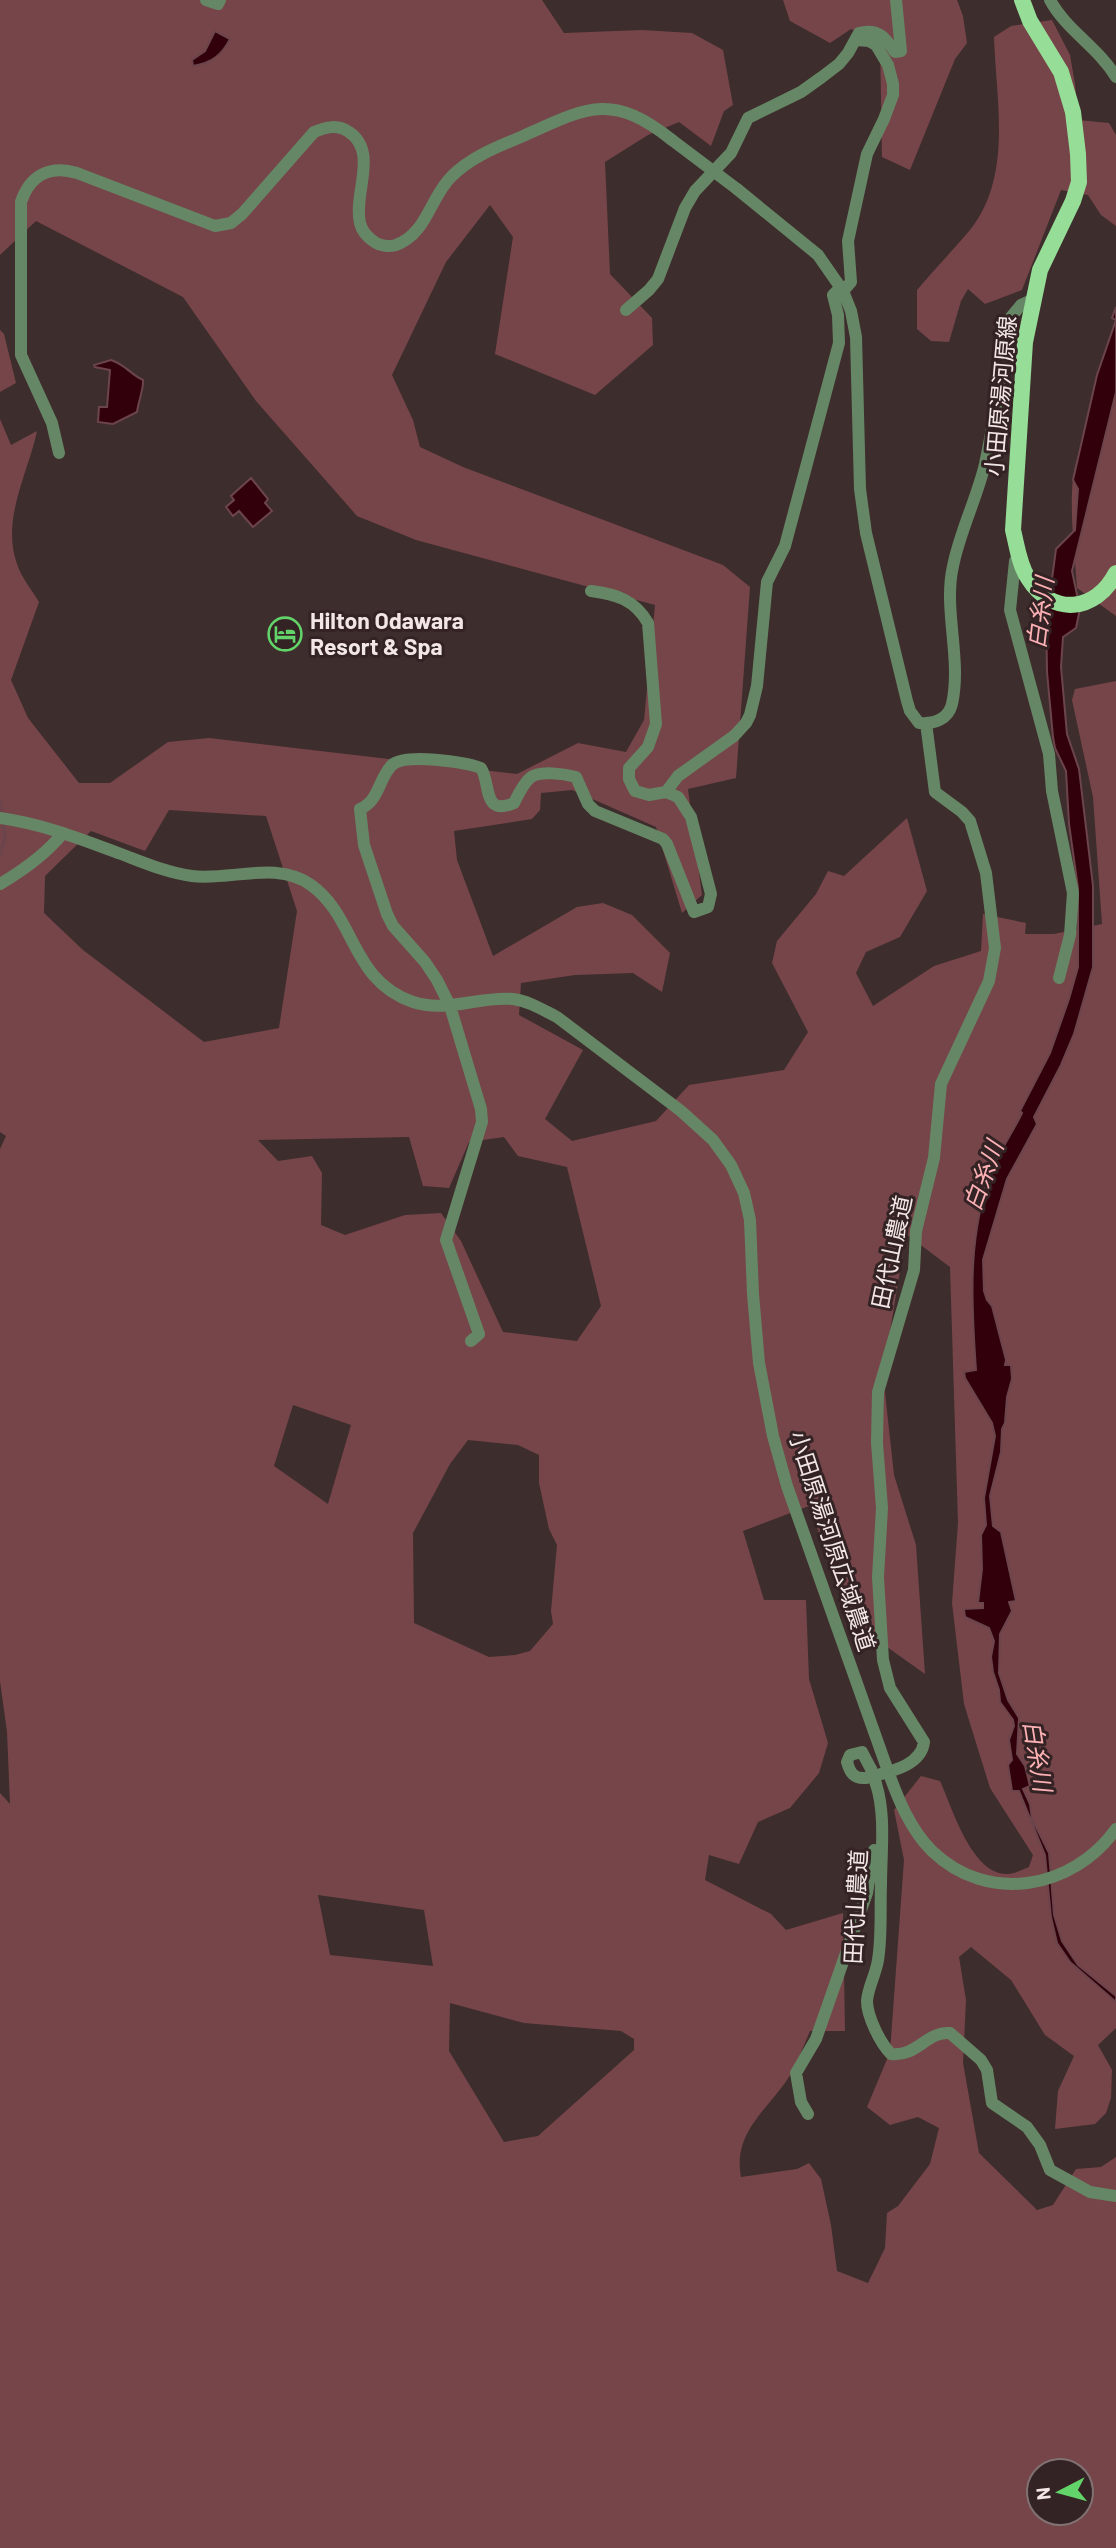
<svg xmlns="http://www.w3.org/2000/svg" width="1116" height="2548" font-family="Barlow,'Noto Sans JP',sans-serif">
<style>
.green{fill:#764549;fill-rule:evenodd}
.water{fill:#32000a;stroke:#6c454c;stroke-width:2}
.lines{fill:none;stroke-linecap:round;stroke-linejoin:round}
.stream{stroke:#6c454c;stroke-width:3.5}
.minor{stroke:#668766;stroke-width:12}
.major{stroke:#96dd97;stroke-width:16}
.minor-bridge{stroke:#668766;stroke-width:12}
.labels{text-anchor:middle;stroke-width:6;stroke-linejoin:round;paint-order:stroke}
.street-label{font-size:23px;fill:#f2e6e6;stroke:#342324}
.poi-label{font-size:23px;font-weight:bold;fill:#f2e6e6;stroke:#342324;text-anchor:start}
.water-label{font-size:24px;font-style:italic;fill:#fcb1b5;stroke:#342324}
</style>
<rect width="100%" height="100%" fill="#3e2d2d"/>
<!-- green -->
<path class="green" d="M0 0H542L564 33 642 30 692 33 723 50 733 105 724 111 711 146 679 122 648 135 605 162 610 274 652 318 653 345 595 395 495 354 513 237 490 205 446 262 392 375 413 420 420 447 463 467 723 565 750 587 736 778 688 789 702 895 682 913 656 827 572 790 541 793 540 810 532 819 454 831 457 860 493 956 577 907 603 903 632 915 670 953 662 992 633 973 575 975 521 983 519 1015 583 1050 545 1119 572 1141 656 1121 689 1085 784 1070 808 1032 772 963 777 941 816 894 828 871 844 876 907 818 927 891 900 937 866 952 856 973 873 1006 934 966 981 951 983 914 1026 923 1025 934H1054L1102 924 1093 797 1072 700 1075 689 1116 681V2028L1098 2045 1112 2070 1111 2098 1106 2113 1095 2124 1055 2129 1058 2091 1074 2056 1045 2035 1011 1980 971 1947 959 1957 966 2000 963 2063 979 2153 1037 2210 1053 2205 1076 2169 1101 2167 1116 2157V2548H0V1793L10 1804 7 1732 0 1681V1149L6 1136 0 1132V419L11 445 37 431C28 474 1 519 17 564 21 577 32 590 39 602L11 680 28 718 79 783H110L168 742 209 738 517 774 578 743 626 752 644 720 655 605 416 540 357 516 256 401 183 297 36 221 0 255ZM169 810 266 816 297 911 279 1028 204 1042 83 950 44 913 45 876 91 831 145 851ZM409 1137 423 1186 449 1188 469 1142 504 1137 518 1156 567 1167 601 1306 577 1341 503 1332 461 1241 441 1213 405 1215 345 1235 321 1225 322 1173 312 1156 278 1161 258 1140ZM906 1234 950 1267 958 1523 952 1603 964 1704 990 1788 1033 1855 1029 1867C1023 1869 1015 1874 1008 1874 972 1876 952 1807 940 1781L921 1776 894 1810 904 1860 890 2052 867 2107 890 2125 918 2117 939 2128 930 2164 898 2206 887 2213 885 2248 868 2283 837 2271 831 2225 821 2179 809 2163 797 2169 741 2177C732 2130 772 2107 792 2072 799 2059 804 2045 810 2031H845L843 1913 786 1930 771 1914 705 1880 709 1855 739 1864 758 1822 790 1808 819 1773 828 1743 809 1679 806 1600H764L743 1531 809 1506 852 1622 925 1674 916 1545 894 1475 883 1374ZM293 1405 351 1425 328 1504 274 1466ZM468 1440 518 1445 539 1455V1483L549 1529 557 1545 551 1611 553 1624 530 1651 515 1655 489 1657 414 1623 413 1533 450 1464ZM318 1895 424 1910 433 1966 330 1955ZM450 2003 524 2023 621 2031 634 2039V2050L538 2136 504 2142 449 2051ZM1039 2471H1081V2513H1039Z
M783 0H957L963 16 967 43 955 59 910 170 882 157 880 41 851 29 830 43 790 21Z
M1052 20 1070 55 1075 84 1078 120 1109 123 1116 135V226L1101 215 1088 195 1061 190 1022 290 985 304 968 289 961 301 949 342 931 341 917 329V290C934 270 953 250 970 230 1013 176 996 100 994 37L1011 26Z
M0 330 4 334 16 383 0 392Z
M1116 345V616L1077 588C1075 554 1067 494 1076 463 1087 423 1107 386 1116 345Z"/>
<!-- water -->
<path class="water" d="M215 31 230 39C222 55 212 63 193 66L192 60 205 51Z
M1116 307V392L1072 571 1080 609 1076 628 1063 637 1061 667 1067 734 1079 769 1093 886V967L1074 1034 1061 1065 1034 1117 1037 1124 1007 1179 983 1260 984 1291 987 1300 992 1306 1006 1360 1005 1365H1011L1012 1379 1007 1397 1005 1423 1002 1429 1001 1452 990 1496 993 1526 1001 1532 1016 1601 1009 1602 1012 1611 1000 1634 999 1673 1008 1700 1019 1718 1017 1754 1025 1766 1030 1786 1023 1789 1030 1804 1032 1819 1049 1853 1054 1915 1062 1941 1078 1965 1116 1996V2002L1070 1962 1057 1943 1051 1917 1045 1855 1019 1791H1012L1008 1765 1012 1760 1009 1740 1014 1726 1013 1720 1000 1702 999 1690 993 1672 991 1657 994 1641 989 1628 965 1617 964 1609 983 1608V1603H978L982 1569 981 1535 986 1525 984 1498 995 1436 992 1423 965 1378 964 1372 976 1370C971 1300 967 1232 994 1165 1002 1147 1014 1130 1022 1113L1020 1111 1050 1053 1069 999 1078 967V888L1069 824 1066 771 1055 748 1053 737 1047 672 1046 605 1048 587 1052 579 1056 549 1075 530 1078 489 1073 480 1097 375 1116 320 1112 318Z
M111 360C126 365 130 374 143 380 144 388 138 403 137 412L113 424 98 422 99 407H107L110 370 95 367 94 365Z
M251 478 268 499 265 503 272 511 253 527 239 511 233 516 226 507 234 500 231 496Z"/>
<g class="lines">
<!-- stream -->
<path class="stream" d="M0 801 5 837 0 856"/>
<!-- minor -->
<path class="minor" d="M206 0 218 4 220 0
M1050 0C1066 30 1098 47 1116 77
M737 189 818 255 843 291 851 311 856 337 860 489 866 533 907 701 910 711 919 723C934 724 948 720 952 704 962 658 943 610 953 566 960 531 977 498 985 464 995 416 1003 366 1011 317L1021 305 1034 299
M843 291 851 282 848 241 867 154 884 119 893 95V84L888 65 876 45 869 41 856 40
M626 310 649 290 658 279 685 208 695 191 731 153 748 118 801 92 822 77 839 64 848 53 859 33C878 28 885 37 895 52L901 51 896 0
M59 453 52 423 21 355V202C30 175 50 165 77 173L215 226 231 223 242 214 314 132C326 127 338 124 349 132 379 152 353 194 360 223 362 232 368 238 376 243 382 246 389 247 396 245 427 234 430 197 452 176 471 157 497 147 521 137 585 108 611 91 672 140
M1019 556 1015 561 1010 610 1049 754 1052 791 1073 893 1070 935 1059 978
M591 591C616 594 635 600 648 623L656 724 648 747 629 768V779L635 791 649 795 666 792 678 776 734 736 746 723 750 715 757 686 767 582 785 546 839 343 838 315 833 295 841 287
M0 818C43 824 81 839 121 854 145 863 168 873 192 876 231 881 276 860 311 885 356 917 351 981 413 1002 447 1013 479 996 513 999 529 1001 543 1010 557 1017L681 1111 713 1140 731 1165 744 1193 750 1220 753 1294 759 1363 773 1436 787 1486 888 1771C898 1799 910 1829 932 1851 988 1905 1073 1889 1116 1829
M0 884C22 871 47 853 63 833
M471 1341 479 1334 446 1240 482 1122 481 1109 450 1006 437 980 425 962 393 926 387 914 364 845 360 809C380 800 378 779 392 765 405 753 465 762 481 768 491 783 482 817 514 803 518 795 523 784 530 778 539 770 565 774 576 777L588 804 595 811 663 839 667 844 694 912 708 907 711 894 691 817 678 797 666 792
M871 1769 862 1752 850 1755 847 1762C850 1773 854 1779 866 1778 887 1772 921 1767 924 1742L890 1688 883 1660 878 1577 882 1508 877 1443 878 1392 914 1270 916 1231 934 1158 941 1084 989 981 995 948 986 873 970 821 962 812 935 792 926 723
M876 1784C886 1815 881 1852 881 1885 880 1909 882 1936 878 1960 876 1974 868 1987 867 2001 867 2016 880 2043 891 2054 917 2057 927 2031 950 2033L981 2060 987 2070 992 2103 1027 2127 1040 2145 1050 2170 1090 2192 1116 2196
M808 2114 801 2102 796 2073 816 2039 867 1893 874 1850"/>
<!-- major -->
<path class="major" d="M1022 0 1030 21 1061 72 1073 112 1078 154 1079 182 1073 201 1040 270 1025 342 1013 530C1017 546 1019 564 1028 578 1052 617 1096 612 1116 573"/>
<!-- minor-bridge -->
<path class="minor-bridge" d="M672 140 737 189
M871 1769 876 1784"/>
</g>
<!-- icons -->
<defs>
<symbol id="hotel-ring" viewBox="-11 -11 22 22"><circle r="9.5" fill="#342324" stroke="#62d469" stroke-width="1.5"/><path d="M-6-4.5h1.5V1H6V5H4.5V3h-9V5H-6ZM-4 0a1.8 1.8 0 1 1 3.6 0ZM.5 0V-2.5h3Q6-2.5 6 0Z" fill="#62d469"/></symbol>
</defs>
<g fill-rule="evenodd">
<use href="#hotel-ring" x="266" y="615" width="38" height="38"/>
</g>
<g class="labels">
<!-- street labels -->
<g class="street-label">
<text transform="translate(1001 396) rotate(-85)" y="8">小田原湯河原線</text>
<text transform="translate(892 1252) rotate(-78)" y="8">田代山農道</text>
<text transform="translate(832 1541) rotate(72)" y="8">小田原湯河原広域農道</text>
<text transform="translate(856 1907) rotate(-87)" y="8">田代山農道</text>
</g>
<!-- poi labels -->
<g class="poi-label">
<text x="310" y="629">Hilton Odawara<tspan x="310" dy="26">Resort &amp; Spa</tspan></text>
</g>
<!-- water labels -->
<g class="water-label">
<text transform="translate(1041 613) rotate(-83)" y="8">白糸川</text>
<text transform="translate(984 1176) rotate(-70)" y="8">白糸川</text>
<text transform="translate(1037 1756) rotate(81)" y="8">白糸川</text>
</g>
</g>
<!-- north arrow -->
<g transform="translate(1060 2492) rotate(264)"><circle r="33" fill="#342324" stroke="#807172" stroke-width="2"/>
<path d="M0-5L12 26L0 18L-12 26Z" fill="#62d469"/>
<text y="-10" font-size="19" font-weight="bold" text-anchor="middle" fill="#f2e6e6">N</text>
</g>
</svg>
